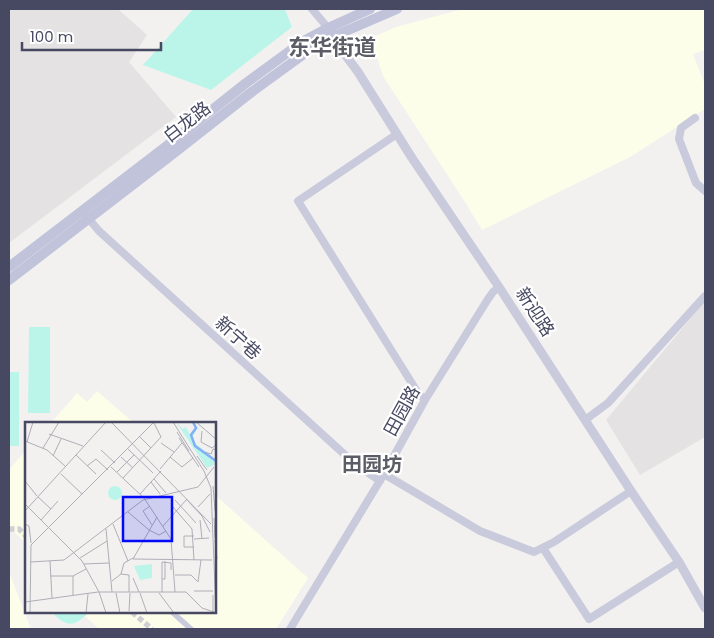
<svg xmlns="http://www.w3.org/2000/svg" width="714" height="638" font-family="Poppins,'Noto Sans SC',sans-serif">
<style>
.commercial{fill:#fcfee9}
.education{fill:#e4e2e2}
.green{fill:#bbf5e9}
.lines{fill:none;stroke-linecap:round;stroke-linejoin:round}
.pedestrian-tunnel{stroke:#d0cfd3;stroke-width:5.5;stroke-dasharray:5.5 3;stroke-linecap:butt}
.pedestrian{stroke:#c9cbdc;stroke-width:5.5}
.minor{stroke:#c9cbdc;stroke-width:8}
.tertiary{stroke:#c9cbdc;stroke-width:9}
.secondary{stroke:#c1c3db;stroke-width:10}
.labels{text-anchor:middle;stroke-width:4.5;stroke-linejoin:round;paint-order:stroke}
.street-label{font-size:18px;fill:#464961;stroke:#fff}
.quarter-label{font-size:20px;font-weight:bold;fill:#5c5c66;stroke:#fff}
.district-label{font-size:22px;font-weight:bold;fill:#5c5c66;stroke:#fff}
.inset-river{fill:none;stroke:#83aff7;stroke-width:2.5}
.inset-road{fill:none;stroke:#aeaeb7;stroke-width:1}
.view{fill:#030afa;fill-opacity:0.15;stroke:#030afa;stroke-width:2.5}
.inset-edge{fill:none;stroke:#464961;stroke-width:2.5}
</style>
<rect width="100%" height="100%" fill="#f3f1f0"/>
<!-- commercial -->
<path class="commercial" d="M463 9H705V50L693 54 705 85V109L630 157 482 230 465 202 383 76 371 38 396 27Z
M97 391 134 423H51L77 393 87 402Z
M26 450V543L9 527V470Z
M215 495 308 578 276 629H99L84 615 87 612H215Z
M9 572 31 629H9Z"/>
<!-- education -->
<path class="education" d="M9 9H118L147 35 129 62 176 117 9 243Z
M705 301V437L640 475 606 420Z"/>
<!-- green -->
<path class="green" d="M193 9H285L292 27 211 90 143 65Z
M29 327H50V413H28Z
M9 372H19V446H9Z
M52 612H89C75 627 66 628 52 612Z"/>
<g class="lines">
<!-- pedestrian-tunnel -->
<path class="pedestrian-tunnel" d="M9 529H19L26 536
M132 612 152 629"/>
<!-- pedestrian -->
<path class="pedestrian" d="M172 612 191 629"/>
<!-- minor -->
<path class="minor" d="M312 9 328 28 330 33
M695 118 681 128 679 139 696 183 705 191
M397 134 298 201 418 393 425 400
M82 211 99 231 355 464 380 481
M585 420 608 403 705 296
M384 474 480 531 534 552 554 542 631 491
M543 548 589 619 679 562
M290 629 384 474 425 400 488 299 493 292 499 287"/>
<!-- tertiary -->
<path class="tertiary" d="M332 37 358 72 412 158 499 287 631 491 679 562 705 608"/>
<!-- secondary -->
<path class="secondary" d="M9 267 168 145 246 83 302 42 328 28 370 9
M9 280 174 153 253 91 308 51 332 37 397 9"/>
</g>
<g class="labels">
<!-- street labels -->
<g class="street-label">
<text transform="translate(187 122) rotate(-38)" y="6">白龙路</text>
<text transform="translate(535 312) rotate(57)" y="6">新迎路</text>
<text transform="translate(238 338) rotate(42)" y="6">新宁巷</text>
<text transform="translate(402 411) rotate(-61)" y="6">田园路</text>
</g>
<!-- quarter labels -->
<g class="quarter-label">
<text x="372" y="471">田园坊</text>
</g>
<!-- district labels -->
<g class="district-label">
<text x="332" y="55">东华街道</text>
</g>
</g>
<!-- overview -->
<g transform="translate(25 422)">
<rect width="191" height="191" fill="#f3f1f0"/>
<path d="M151 0 158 7 161 5 165 13 170 6H173L168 14 170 21 191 38 189 43 182 46ZM83 71a7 7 0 1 1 14 0a7 7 0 1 1-14 0ZM127 142V156L115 158 109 144Z" fill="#bbf5e9"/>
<path class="inset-river" d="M168 0 171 6 166 13 170 24 191 39"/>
<path class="inset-road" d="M86 0 186 102M148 0 179 49 186 66 191 191M171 0 192 18M177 9 176 20 187 26 192 22M152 10 164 29M24 12 58 24M115 15 126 26M154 16 174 45M0 19 22 28 40 44M2 20 8 0M136 21 149 30M18 26 34 0M103 27 128 51M76 28 90 41M180 30 186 32 188 27 192 28M51 33 71 52M28 34 36 17M172 34 182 48M96 35 108 46M145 35 157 45 168 36M62 44 71 37 83 48M86 45 119 76 146 117 150 170M135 47 157 21M92 50 109 33M36 52 57 72M98 56 136 15 129 1M129 57 141 71M0 59 12 74M126 60 135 72M188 64 190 89M115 72 136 49M13 75 26 87M150 78 171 101M162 78 177 94 185 110M0 82 57 139 74 170 81 191M125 84 118 89 127 103M148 85 167 107 169 138M173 85 185 72M0 89 81 0M103 90 124 108M132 95 108 137 187 138M189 96 190 116M16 98 33 79M175 98 177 117M0 102 4 104 6 121M88 102 103 139M138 104 162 77M24 105 129 0M81 107 87 170M124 108 134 113 141 109M169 117 184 116M190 118 192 137M169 125H159V114H169M55 136 82 119M25 139 27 176M5 140 39 138 118 78 173 65 189 45M59 142 84 141M96 152 104 153V170M150 153H166L173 160 176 138M25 154H48L61 147M48 154V173M108 156 114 170M137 157H140V139M87 159 96 152 99 141 108 136M169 169H188M137 170V140L146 141V148M91 171 95 191M115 171 122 191M134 171 149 191M188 173V191M0 180 73 170H161L177 186 189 190M104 189 105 171M5 191 6 123 24 105M61 191 63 172"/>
<path class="view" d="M98 75H147V119H98Z"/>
<rect width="191" height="191" class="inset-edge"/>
</g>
<!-- border -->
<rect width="714" height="638" fill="none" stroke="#464961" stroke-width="20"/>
<!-- scale -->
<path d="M22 42v8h139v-8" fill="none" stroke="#464961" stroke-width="2.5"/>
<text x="30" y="42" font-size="15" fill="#464961" stroke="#ffffff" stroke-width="4" paint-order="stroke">100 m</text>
</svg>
